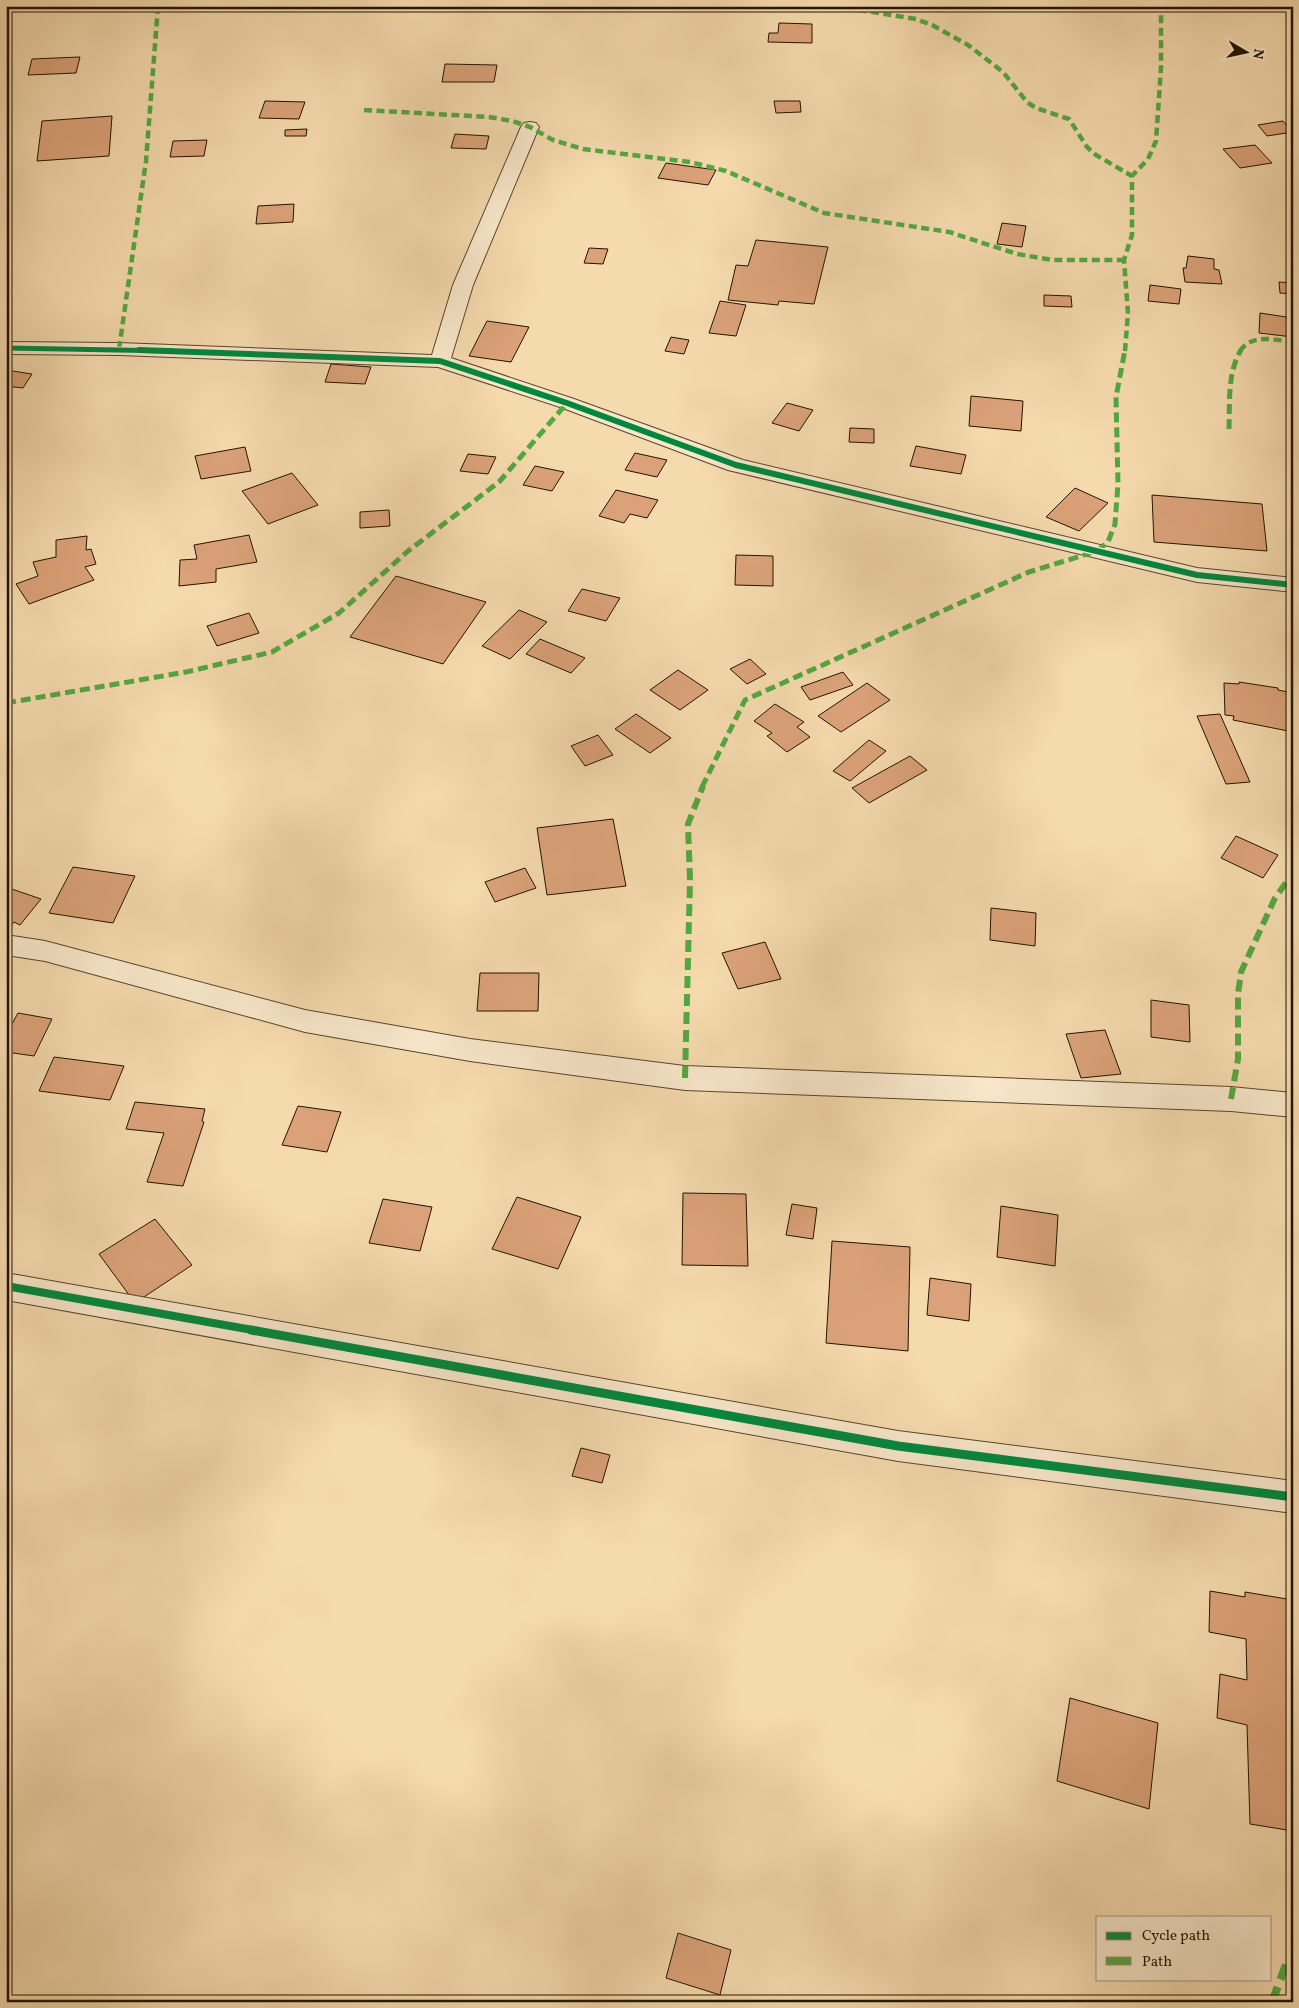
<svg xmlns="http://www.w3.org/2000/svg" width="1299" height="2008" font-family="Vollkorn,serif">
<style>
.building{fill:#dba279;stroke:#221301}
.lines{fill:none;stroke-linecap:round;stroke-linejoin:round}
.street-casing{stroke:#57452c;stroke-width:2}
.street{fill:#f8e7ca;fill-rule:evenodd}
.quiet-far3{stroke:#53a840;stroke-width:4.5;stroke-dasharray:8 4.5;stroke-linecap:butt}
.quiet-far2{stroke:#53a840;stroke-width:5;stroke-dasharray:10 5;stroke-linecap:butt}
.quiet-far1{stroke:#53a840;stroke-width:6;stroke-dasharray:12 6;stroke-linecap:butt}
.quiet{stroke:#53a840;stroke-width:8;stroke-dasharray:16 8;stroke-linecap:butt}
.cycleway-far3-casing{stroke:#f8e7ca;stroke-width:7}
.cycleway-far2-casing{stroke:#f8e7ca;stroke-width:9}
.cycleway-far1-casing{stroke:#f8e7ca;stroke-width:11}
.cycleway-casing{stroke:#f8e7ca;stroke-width:12}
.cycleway-far3{stroke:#00873e;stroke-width:5}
.cycleway-far2{stroke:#00873e;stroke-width:6}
.cycleway-far1{stroke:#00873e;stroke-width:8}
.cycleway{stroke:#00873e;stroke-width:9}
</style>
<rect width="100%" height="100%" fill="#f5daae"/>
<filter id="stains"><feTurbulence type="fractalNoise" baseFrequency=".004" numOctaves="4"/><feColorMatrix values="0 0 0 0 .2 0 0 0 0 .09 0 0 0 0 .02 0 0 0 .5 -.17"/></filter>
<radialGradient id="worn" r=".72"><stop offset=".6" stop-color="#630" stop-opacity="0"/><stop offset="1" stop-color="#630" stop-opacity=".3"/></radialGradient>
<!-- building -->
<path class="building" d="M727 6H760L759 11 727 9Z
M779 23 812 24V43L768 42 769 33H778Z
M80 57 76 73 28 75 32 59Z
M445 64 497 65 494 82H442Z
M265 101 305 102 299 119 259 118Z
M774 101H800L801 112 776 113Z
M112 116 109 156 37 161 42 121Z
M1283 121 1293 132 1267 136 1258 125Z
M307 129 306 136H285V130Z
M455 134 489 136 486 149 451 148Z
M207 140 204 156 170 157 173 141Z
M1255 145 1272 163 1240 168 1223 149Z
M666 163 716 170 708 185 658 178Z
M294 204 293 222 256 224 258 206Z
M1002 223 1026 226 1022 247 997 244Z
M756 240 828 247 814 304 779 301 778 305 728 300 736 265 748 266Z
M589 248 608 249 603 264 584 263Z
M1188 256 1214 259V269L1219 270 1222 284 1185 282 1183 268H1186Z
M1279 282 1293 283V294L1280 293Z
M1150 285 1181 289 1179 304 1148 301Z
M1044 295 1071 296 1072 307 1044 306Z
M720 301 746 305 736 336 709 333Z
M1260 313 1293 318V337L1259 333Z
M487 321 529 327 511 362 469 356Z
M671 337 689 340 684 354 665 351Z
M331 364 371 367 365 384 325 382Z
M6 370 32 374 23 388 6 386Z
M971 396 1023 401 1021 431 969 426Z
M787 403 813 410 799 431 772 423Z
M850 428 874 429V443L849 442Z
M916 446 966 455 961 474 910 466Z
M245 447 251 471 201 479 195 456Z
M635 453 667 460 657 477 625 470Z
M468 454 496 457 488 474 460 471Z
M535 466 564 472 552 491 523 485Z
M292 473 318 505 268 524 242 491Z
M1075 488 1108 503 1079 531 1046 517Z
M616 490 658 500 647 518 630 514 624 523 599 516Z
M1152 495 1262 504 1267 551 1154 542Z
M389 510 390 526 360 528V512Z
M249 535 257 562 216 569V582L179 586 180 560 197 559 194 545Z
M87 536 86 550 91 549 96 564 85 567 94 580 29 604 16 584 38 576 33 562 56 557V540Z
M736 555 773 556V586L735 585Z
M396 576 486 602 443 664 350 637Z
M582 589 620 598 606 621 568 611Z
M519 610 547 622 510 659 482 646Z
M249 613 259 633 217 646 207 626Z
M540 639 585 658 571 673 526 654Z
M750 659 766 674 747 684 730 669Z
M678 670 708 690 680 710 650 690Z
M843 672 853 685 810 700 801 687Z
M1239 682 1278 688V690L1293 693V732L1233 720 1234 716 1225 715 1224 683 1239 684Z
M867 683 890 700 841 732 818 716Z
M775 704 804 722 797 727 810 737 787 752 767 736 772 733 754 721Z
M636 714 671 738 650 753 615 729Z
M1220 714 1250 782 1226 784 1197 716Z
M598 735 613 755 585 766 571 746Z
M869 740 886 751 850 781 833 771Z
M910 756 927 770 869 803 852 788Z
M613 819 626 886 547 895 537 828Z
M1236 836 1278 855 1263 878 1221 858Z
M73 867 135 876 113 923 49 913Z
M525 868 536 888 495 902 485 882Z
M6 887 41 899 20 925 14 922 6 933Z
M991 908 1036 913 1035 946 990 940Z
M765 942 781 979 738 989 722 953Z
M480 973H539L538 1011H477Z
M1151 1000 1189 1005 1190 1042 1151 1037Z
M18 1013 52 1019 34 1056 6 1052V1035Z
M1105 1030 1121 1074 1081 1078 1066 1034Z
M54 1057 124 1066 110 1100 39 1091Z
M135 1102 205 1109 202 1121 204 1122 183 1186 147 1182 164 1133 126 1129Z
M298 1106 341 1112 327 1152 282 1145Z
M683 1193 746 1194 748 1266 682 1265Z
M517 1197 581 1217 558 1269 492 1249Z
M383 1199 432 1207 420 1251 369 1243Z
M792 1204 817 1208 813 1239 786 1235Z
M1001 1206 1058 1215 1055 1266 997 1257Z
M155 1219 192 1265 135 1303 99 1254Z
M832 1241 910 1247 908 1351 826 1343Z
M930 1278 971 1284 969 1321 927 1315Z
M581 1448 610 1455 602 1483 572 1476Z
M1210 1591 1245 1597V1592L1293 1600V1831L1250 1824 1247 1725 1217 1718 1220 1674 1247 1680 1246 1639 1209 1632Z
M1070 1698 1158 1723 1149 1809 1057 1781Z
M678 1933 731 1950 720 1995 666 1978Z"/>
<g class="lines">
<defs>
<path id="street" d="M530 122 536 123 539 127 473 285 451 358 574 399 743 460 1197 568 1293 578V592L1197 582 728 470 560 407 438 367 119 355 6 354V342L119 343 432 355 453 285 521 127 524 123Z
M6 935 45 941 305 1010 470 1039 685 1066 1231 1087 1293 1093V1117L1231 1111 685 1090 470 1061 305 1032 45 961 6 955Z
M6 1273 898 1431 1293 1481V1513L898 1461 6 1300Z"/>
</defs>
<!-- street casing -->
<use href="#street" class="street-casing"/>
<!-- street -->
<use href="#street" class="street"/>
<!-- quiet-far3 -->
<path class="quiet-far3" d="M834 6 916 19 932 25 968 45 1003 72 1027 102 1036 108 1069 119 1087 147 1096 155 1132 176
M364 110 489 117 512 121 530 127 553 140 583 149 690 162 726 171 824 213 949 232 1017 254 1053 260H1124
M119 349 146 161 158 6
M1125 351 1128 313 1124 260 1132 235V176L1148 159 1156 141 1161 68V6
M1240 351C1252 333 1276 340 1293 342"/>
<!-- quiet-far2 -->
<path class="quiet-far2" d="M1229 429C1230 403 1227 373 1241 350
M6 703 186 672 272 652 339 613 408 551 499 482 567 403
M702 787 745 700 1029 572 1097 551 1108 542 1115 524 1118 484 1116 397 1125 350"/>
<!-- quiet-far1 -->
<path class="quiet-far1" d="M685 1078 690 880 688 824 703 786
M1231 1099 1238 1059V994L1241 972 1275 898 1293 873"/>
<!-- quiet -->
<path class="quiet" d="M1272 2002 1287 1962 1293 1961"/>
<defs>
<path id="cycleway-far3" d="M6 348 173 351"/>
<path id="cycleway-far2" d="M139 350 440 361 567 403 736 465 1197 575 1293 585"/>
<path id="cycleway-far1" d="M6 1286 258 1331"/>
<path id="cycleway" d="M251 1330 898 1446 1293 1497"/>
</defs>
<!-- cycleway-far3 casing -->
<use href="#cycleway-far3" class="cycleway-far3-casing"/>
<!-- cycleway-far2 casing -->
<use href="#cycleway-far2" class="cycleway-far2-casing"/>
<!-- cycleway-far1 casing -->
<use href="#cycleway-far1" class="cycleway-far1-casing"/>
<!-- cycleway casing -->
<use href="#cycleway" class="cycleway-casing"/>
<!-- cycleway-far3 -->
<use href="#cycleway-far3" class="cycleway-far3"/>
<!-- cycleway-far2 -->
<use href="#cycleway-far2" class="cycleway-far2"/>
<!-- cycleway-far1 -->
<use href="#cycleway-far1" class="cycleway-far1"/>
<!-- cycleway -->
<use href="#cycleway" class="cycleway"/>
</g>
<!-- margin -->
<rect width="1299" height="2008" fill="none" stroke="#f5daae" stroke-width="25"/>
<rect x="8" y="8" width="1284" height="1993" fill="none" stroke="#221301" stroke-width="2.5"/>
<rect x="12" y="12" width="1274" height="1983" fill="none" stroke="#221301"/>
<!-- legend -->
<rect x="1096" y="1916" width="175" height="65" fill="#f8e7ca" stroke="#a2927a"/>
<rect x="1106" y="1932" width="25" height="8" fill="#00873e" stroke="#a2927a"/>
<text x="1142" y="1940" font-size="15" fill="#221301">Cycle path</text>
<rect x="1106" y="1957" width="25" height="8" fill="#53a840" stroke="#a2927a"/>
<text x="1142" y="1966" font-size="15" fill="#221301">Path</text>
<!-- north arrow -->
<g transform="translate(1246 52) rotate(99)" stroke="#f8e7ca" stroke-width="4" paint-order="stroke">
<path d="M0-4L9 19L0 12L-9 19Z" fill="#221301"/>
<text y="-8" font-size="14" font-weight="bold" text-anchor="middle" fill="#221301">N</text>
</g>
<rect width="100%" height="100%" filter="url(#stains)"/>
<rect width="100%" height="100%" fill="url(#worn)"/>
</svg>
